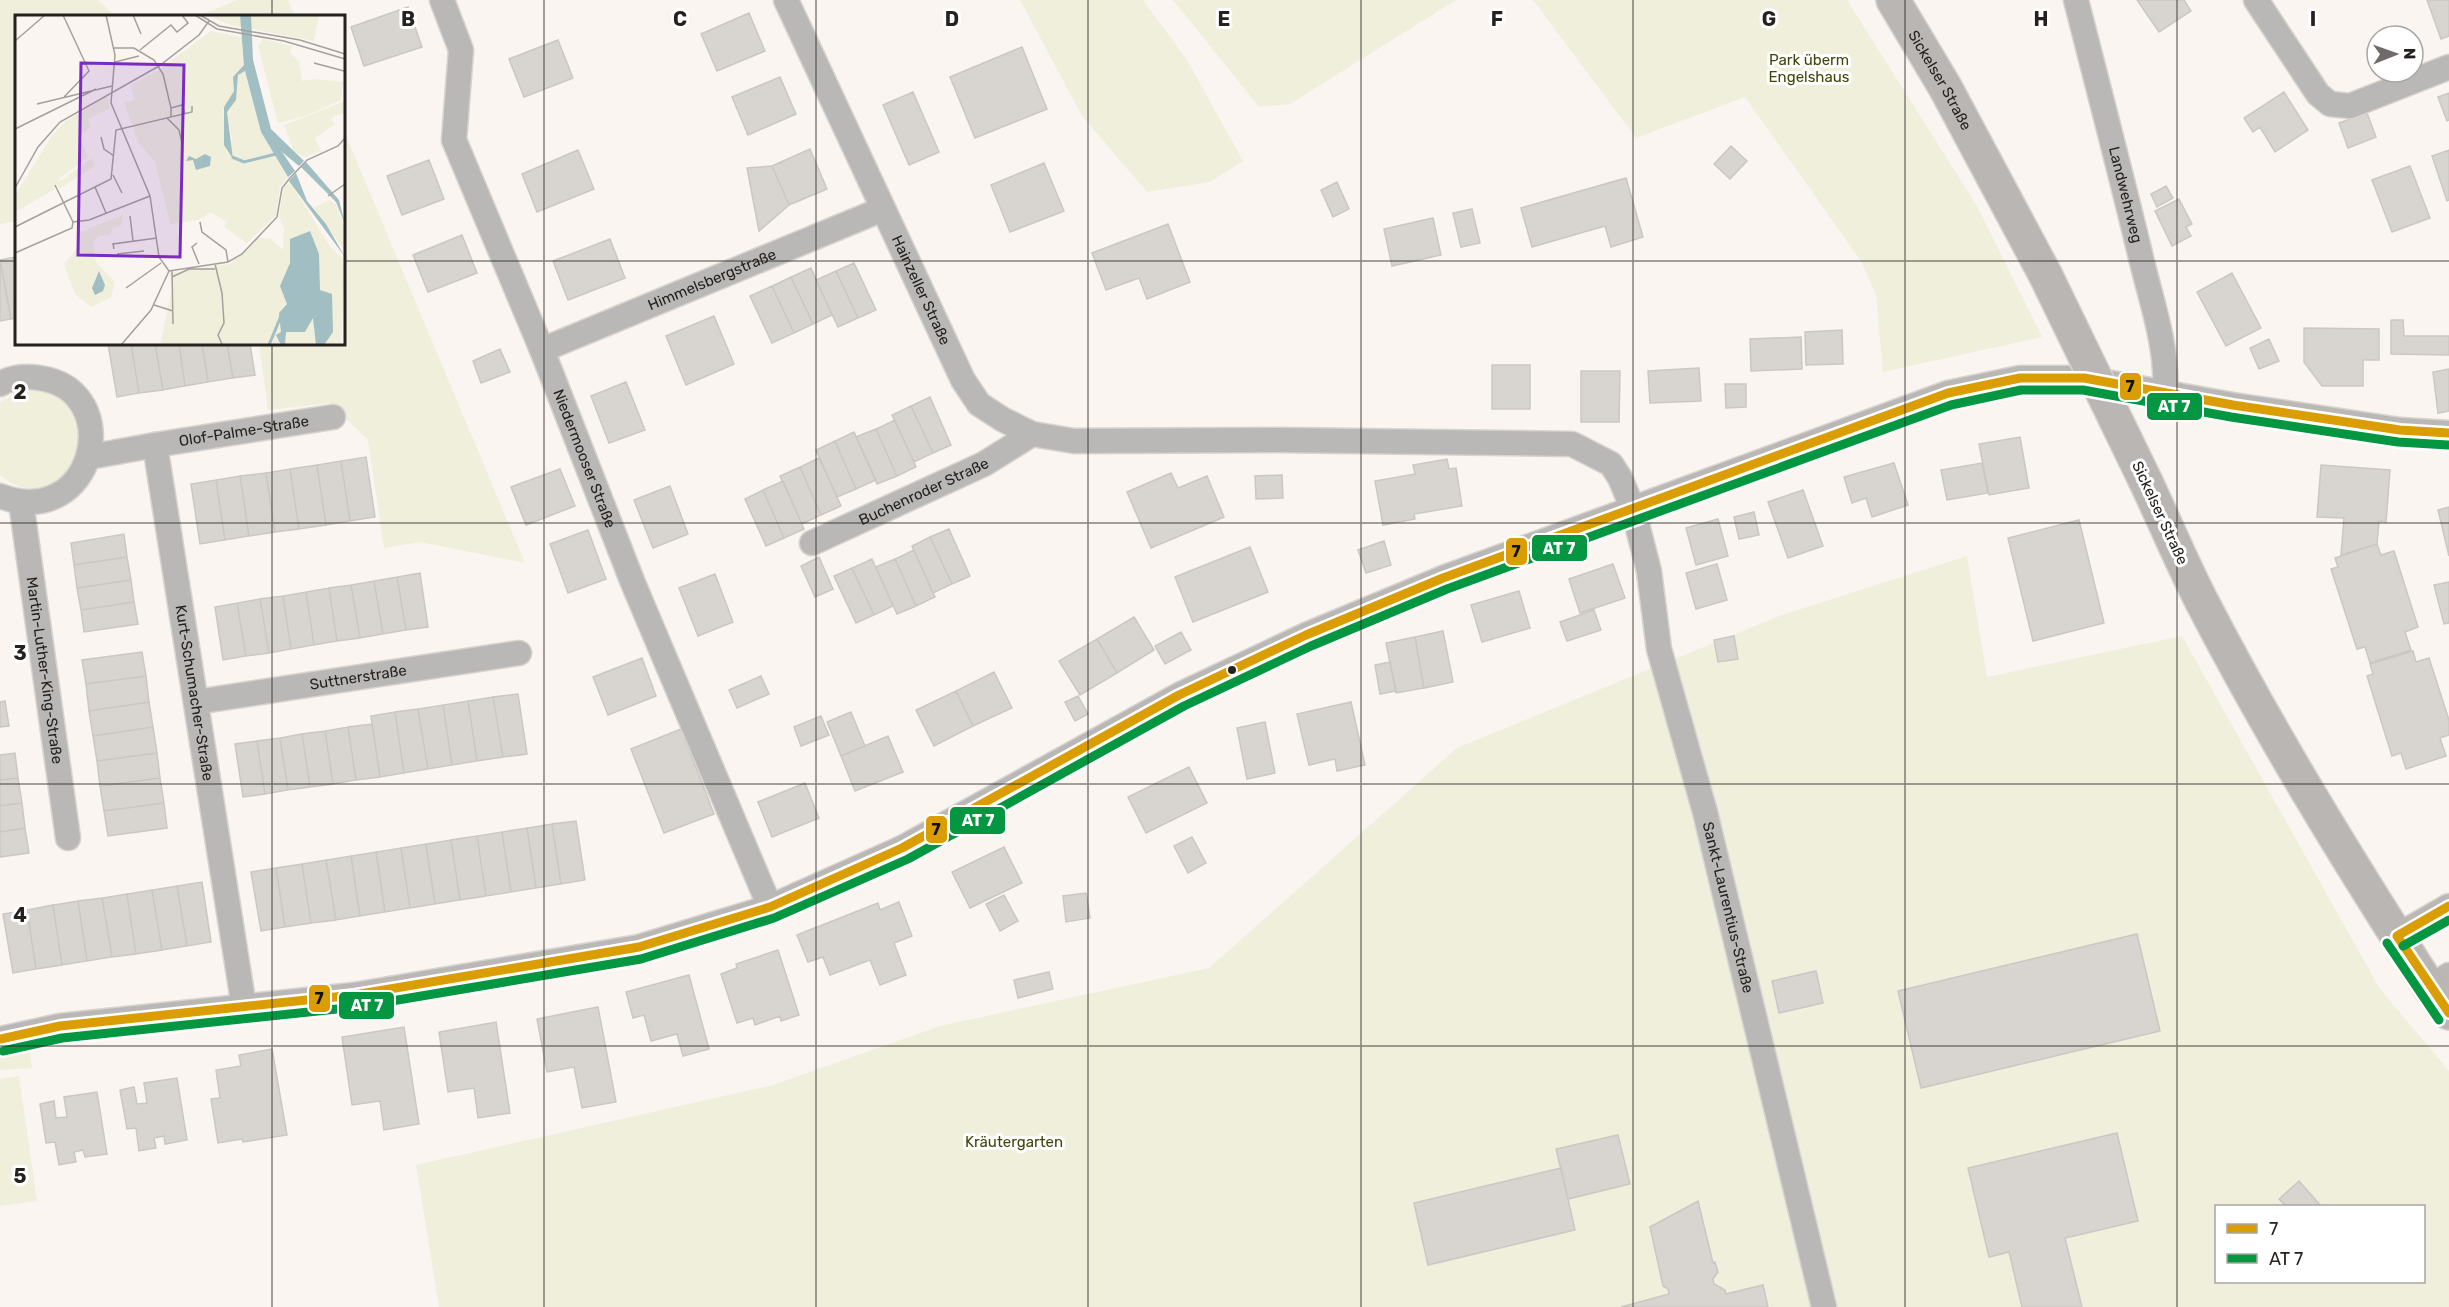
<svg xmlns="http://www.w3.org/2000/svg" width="2449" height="1307" font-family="Rubik,sans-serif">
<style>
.green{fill:#efefdc;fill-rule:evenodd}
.building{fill:#d8d4d0;stroke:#cbc7c3;stroke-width:1.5}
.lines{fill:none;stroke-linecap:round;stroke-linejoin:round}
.minor-casing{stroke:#d7d3cf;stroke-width:27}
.secondary-casing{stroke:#d7d3cf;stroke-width:36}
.minor{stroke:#bab8b6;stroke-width:24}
.secondary{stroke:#bab6b4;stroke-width:33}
.secondary-bridge-casing{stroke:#d7d3cf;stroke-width:36;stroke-linecap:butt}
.secondary-bridge{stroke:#bab6b4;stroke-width:33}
.bus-1-casing{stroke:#fff;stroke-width:14}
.bus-2-casing{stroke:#fff;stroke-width:14}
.bus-1{stroke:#da9d04;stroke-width:9}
.bus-2{stroke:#059641;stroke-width:9}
.grid{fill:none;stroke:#25211e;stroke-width:1.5;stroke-opacity:0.55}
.bus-dot{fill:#25211e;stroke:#fff;stroke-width:2}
.labels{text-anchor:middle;stroke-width:6;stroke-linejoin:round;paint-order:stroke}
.park-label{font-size:15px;fill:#42460a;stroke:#fff}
.street-label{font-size:15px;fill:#25211e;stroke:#fff}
.inset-river{fill:none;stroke:#a1bec2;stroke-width:3}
.inset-road{fill:none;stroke:#a5a09c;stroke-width:1.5}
.view{fill:#7b2cbf;fill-opacity:0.15;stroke:#7b2cbf;stroke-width:3}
.inset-edge{fill:none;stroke:#25211e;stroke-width:3}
.grid-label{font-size:20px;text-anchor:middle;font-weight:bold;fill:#25211e;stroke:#fff;stroke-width:6;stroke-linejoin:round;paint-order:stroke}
.line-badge{stroke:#fff;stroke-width:2}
.badge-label{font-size:16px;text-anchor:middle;font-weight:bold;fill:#fff}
.pale-badge-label{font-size:16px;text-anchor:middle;font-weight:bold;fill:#111}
</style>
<rect width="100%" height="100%" fill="#faf5f0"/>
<!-- green -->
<path class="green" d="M0 0H98L115 16H16V221L0 224Z
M237 0H288L295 16H198Z
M1020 0H1143L1187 60 1243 161 1210 182 1147 192 1082 116Z
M1173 0H1456L1290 104 1259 107Z
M1533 0H1847L1977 206 2042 337 1883 372 1876 295 1861 261 1745 97 1636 138Z
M344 131 525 563 420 542 384 548 368 440 330 403 268 410 259 344H344Z
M33 390C126 402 64 530 0 475V402L19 392Z
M1967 556 1987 677 2182 636 2380 989 2449 1071V1307H439L416 1165 773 1085 940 1026 1209 968 1457 748 1782 615ZM2216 1206H2424V1282H2216Z
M29 1046 32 1068 0 1070V1051Z
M19 1076 37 1201 0 1206V1079Z"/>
<!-- building -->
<path class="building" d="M2137 0H2184L2191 11 2159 32Z
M2427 0H2449V36L2441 39Z
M408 7 422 47 364 66 351 27Z
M749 13 765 51 717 71 701 34Z
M558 40 573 78 524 97 509 59Z
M1022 47 1047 109 975 138 950 77Z
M780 77 796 114 748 135 732 97Z
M913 92 939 152 909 165 883 105Z
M2284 92 2308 130 2275 152 2260 127 2253 132 2244 118Z
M2449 93V120L2447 121 2438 97Z
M2367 113 2376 137 2348 148 2339 123Z
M1731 146 1747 161 1730 179 1714 164Z
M810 149 827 189 789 205 772 166Z
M578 150 594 189 537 212 522 174Z
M2449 150V200L2447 201 2432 156Z
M429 160 444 199 402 215 387 176Z
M1044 163 1064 211 1010 232 991 185Z
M772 166 789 205 759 231 747 168Z
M2410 166 2430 218 2392 232 2372 180Z
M1626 178 1643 237 1611 247 1605 226 1532 247 1521 208Z
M1337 182 1349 209 1333 217 1321 190Z
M2166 186 2173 198 2157 207 2151 194Z
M2179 199 2192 224 2186 227 2191 236 2172 246 2155 211Z
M1472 209 1480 243 1461 247 1453 213Z
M1433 218 1441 255 1392 266 1384 229Z
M1168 224 1190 282 1147 299 1139 278 1106 290 1092 253Z
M462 235 477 273 428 292 413 255Z
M610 239 625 278 568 300 553 261Z
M16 257V318L11 319 0 260Z
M0 260 11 319 0 321Z
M854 263 876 310 858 318 836 271Z
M811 268 832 315 813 324 791 277Z
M836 271 858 318 838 327 816 280Z
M2232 273 2261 328 2226 346 2197 292Z
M791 277 813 324 794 333 772 286Z
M772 286 794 333 772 343 750 296Z
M714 316 734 364 686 385 666 336Z
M2391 320H2403L2404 336H2449V355L2391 354Z
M2304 328 2379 329V360H2363V386H2322L2304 362Z
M1842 330 1843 364 1806 365 1805 332Z
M1801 337 1802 369 1751 371 1750 339Z
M2269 339 2279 361 2259 369 2250 348Z
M108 344H131L139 393 117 397Z
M131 344H155L163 390 139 393Z
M155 344H179L185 386 163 390Z
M179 344H202L208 382 185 386Z
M202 344H227L233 378 208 382Z
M227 344H250L255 375 233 378Z
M500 349 510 372 481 383 473 361Z
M1492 365H1530V409H1492Z
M1699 368 1701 401 1650 403 1648 371Z
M2449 369V411L2438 413 2433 372Z
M1581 371H1620L1619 422H1581Z
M626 382 645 430 609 443 591 396Z
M1725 384H1746V407L1726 408Z
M930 397 951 445 933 453 911 406Z
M911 406 933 453 914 462 892 415Z
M895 420 916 467 897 476 876 429Z
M876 429 897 476 877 484 856 437Z
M854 432 876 480 856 489 835 441Z
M2020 437 2029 488 1989 495 1979 444Z
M835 441 856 489 837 497 816 450Z
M366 457 375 517 350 521 341 461Z
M819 458 841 506 821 515 800 467Z
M1447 459 1449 469 1456 468 1462 506 1414 514 1415 519 1383 525 1375 481 1415 474 1413 465Z
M341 461 350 521 326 525 317 465Z
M1894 463 1908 505 1872 517 1866 498 1852 503 1844 477Z
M1982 463 1988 493 1947 500 1941 470Z
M317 465 326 525 299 529 290 469Z
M2321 465 2390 470 2386 522 2379 521 2377 544 2341 555 2344 518 2317 517Z
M800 467 821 515 802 524 780 476Z
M290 469 299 529 275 532 266 473Z
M560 469 575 506 526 525 511 487Z
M266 473 275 532 249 536 240 476Z
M1171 473 1178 488 1207 476 1224 517 1151 548 1127 492Z
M1282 475 1283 498 1256 499 1255 476Z
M240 476 249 536 225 540 216 480Z
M216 480 225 540 200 544 191 484Z
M783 481 804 529 784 538 763 490Z
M670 486 688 534 653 548 634 500Z
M763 490 784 538 766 546 745 499Z
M1803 490 1823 546 1788 558 1768 502Z
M2449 507V556L2438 510Z
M1754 512 1759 535 1739 539 1734 517Z
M1718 519 1728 556 1696 565 1686 528Z
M2079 520 2104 623 2033 641 2008 538Z
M949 529 970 576 952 584 930 537Z
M588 530 606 579 568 593 550 544Z
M124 534 127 557 74 565 71 543Z
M930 537 952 584 933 593 912 546Z
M1384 541 1391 565 1366 573 1358 550Z
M2377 544 2381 555 2394 551 2418 627 2405 632 2411 650 2370 663 2365 647 2357 649 2331 569 2338 567 2335 558Z
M1250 547 1268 592 1193 622 1175 577Z
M914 550 935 597 916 606 895 559Z
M127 557 131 580 77 588 74 565Z
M819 557 833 589 815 597 801 566Z
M872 559 893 606 874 615 852 568Z
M895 559 916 606 897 614 876 567Z
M1613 564 1625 598 1580 613 1569 579Z
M1717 564 1727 600 1696 609 1686 573Z
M852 568 874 615 856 623 834 576Z
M420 573 428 627 406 630 397 577Z
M715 574 733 622 698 636 679 588Z
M397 577 406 630 383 634 374 581Z
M131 580 134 602 81 610 77 588Z
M374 581 383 634 360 638 351 585Z
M2449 582V623L2444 624 2434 585Z
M351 585 360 638 337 641 329 588Z
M329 588 337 641 314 645 306 592Z
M1519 591 1530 628 1482 642 1471 605Z
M306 592 314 645 291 649 283 596Z
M283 596 291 649 269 653 260 599Z
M260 599 269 653 246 656 237 603Z
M134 602 138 624 84 632 81 610Z
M237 603 246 656 223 660 215 607Z
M1594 610 1601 630 1567 641 1560 622Z
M1134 617 1154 650 1117 673 1097 639Z
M1443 631 1453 682 1424 688 1415 637Z
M1181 632 1191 650 1165 664 1155 646Z
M1734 636 1738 659 1718 662 1714 640Z
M1415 637 1424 688 1396 693 1386 643Z
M1097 639 1117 673 1080 695 1059 661Z
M2413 651 2416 662 2429 658 2449 720V735L2440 738 2446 756 2406 769 2401 753 2392 756 2367 676 2373 674 2370 664Z
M142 652 146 676 86 684 82 660Z
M642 658 656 696 608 715 593 677Z
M1390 662 1396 691 1380 694 1375 665Z
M994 672 1012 708 973 726 956 691Z
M146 676 149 702 89 711 86 684Z
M761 676 769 694 737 708 729 690Z
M956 691 973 726 934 746 916 710Z
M518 694 527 754 503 757 493 697Z
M1078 696 1088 714 1075 721 1065 702Z
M493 697 503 757 477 761 468 701Z
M5 701 9 726 0 727V702Z
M468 701 477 761 452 765 443 705Z
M149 702 153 727 93 736 89 711Z
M1351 702 1365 765 1337 771 1335 759 1309 765 1297 714Z
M443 705 452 765 428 769 418 709Z
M418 709 428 769 404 773 395 712Z
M395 712 404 773 380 777 371 716Z
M851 712 865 746 841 756 827 722Z
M821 716 829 735 801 746 794 727Z
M1265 722 1275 773 1247 779 1237 728Z
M372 724 380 777 356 780 348 727Z
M153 727 157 753 97 761 93 736Z
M348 727 356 780 333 784 325 731Z
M681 729 714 814 664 833 631 749Z
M325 731 333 784 310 787 302 734Z
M302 734 310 787 288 790 280 738Z
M888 736 903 772 855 791 841 756Z
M280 738 288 790 265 794 257 741Z
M257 741 265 794 243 797 235 744Z
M15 753 18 778 0 780V755Z
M157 753 160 778 100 786 97 761Z
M1189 767 1207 803 1146 833 1128 797Z
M18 778 22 803 0 806V780Z
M160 778 164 803 104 811 100 786Z
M805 783 819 818 772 837 758 802Z
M22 803 25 828 0 832V806Z
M164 803 167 828 108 836 104 811Z
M576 821 585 880 561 884 552 824Z
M552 824 561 884 536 888 527 828Z
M25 828 29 853 0 857V832Z
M527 828 536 888 511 892 502 832Z
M502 832 511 892 486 896 477 836Z
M477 836 486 896 460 900 451 840Z
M1192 837 1206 863 1188 873 1174 846Z
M451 840 460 900 435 904 426 844Z
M426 844 435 904 410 908 401 848Z
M1004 847 1022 883 970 908 952 872Z
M401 848 410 908 385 912 376 852Z
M376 852 385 912 360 916 351 856Z
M351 856 360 916 336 920 326 860Z
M326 860 336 920 311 923 302 864Z
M302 864 311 923 285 927 276 868Z
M276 868 285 927 261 931 251 872Z
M202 882 211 942 187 946 177 886Z
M177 886 187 946 162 950 152 890Z
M152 890 162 950 136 954 127 894Z
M1086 893 1090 918 1066 922 1063 896Z
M127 894 136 954 112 957 102 898Z
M1004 895 1018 921 1000 931 986 904Z
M102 898 112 957 87 961 78 901Z
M78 901 87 961 62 965 53 905Z
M899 902 912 936 894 943 906 975 880 985 870 960 830 975 823 957 808 962 797 935 878 903 880 910Z
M53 905 62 965 36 969 27 910Z
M27 910 36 969 13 973 3 914Z
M2137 934 2160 1031 1921 1088 1898 991Z
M778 950 799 1015 781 1021 780 1016 755 1025 753 1018 737 1023 721 974 737 968 736 964Z
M1816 971 1823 1003 1779 1013 1772 981Z
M1049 972 1053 989 1018 998 1014 980Z
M689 975 709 1049 683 1056 677 1034 651 1041 644 1015 633 1018 626 992Z
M598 1007 616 1102 582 1108 574 1067 547 1072 537 1019Z
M496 1022 510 1113 478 1118 474 1088 448 1092 439 1032Z
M404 1027 419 1124 384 1130 380 1101 352 1105 342 1037Z
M272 1049 287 1135 243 1142 242 1139 218 1143 211 1099 220 1098 216 1070 241 1066 239 1055Z
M177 1078 187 1140 165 1144 164 1136 154 1138 156 1148 139 1151 136 1128 127 1129 120 1090 134 1087 137 1104 147 1103 144 1083Z
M97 1092 107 1154 85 1157 83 1150 74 1152 76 1162 59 1165 55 1142 46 1143 40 1104 54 1101 56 1118 67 1117 64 1097Z
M2117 1133 2138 1221 2065 1238 2082 1307H2022L2009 1252 1989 1257 1968 1168Z
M1618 1135 1630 1184 1568 1199 1556 1149Z
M1561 1168 1575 1230 1428 1265 1414 1203Z
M2299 1181 2321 1206H2286L2279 1199Z
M1698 1201 1713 1263 1715 1262 1718 1272 1713 1279 1714 1284 1725 1290 1726 1294 1763 1285 1768 1307H1621L1669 1294 1668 1289 1663 1286 1650 1227Z"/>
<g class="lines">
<defs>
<g id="minor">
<path id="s1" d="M442 0 461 50 454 140 542 350 633 583 770 907"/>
<path id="s2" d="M786 0 963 380 979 404 1002 419 1032 434 1074 441 1280 440 1572 444 1611 464 1620 478 1633 509 1649 571 1659 649 1705 812 1824 1307"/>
<path id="s3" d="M2076 0C2098 87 2121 174 2142 262 2152 303 2168 349 2165 392"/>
<path d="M2256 0 2318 94 2330 104 2350 106 2449 67"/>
<path id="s4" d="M542 350 883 209"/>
<path d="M0 384C12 377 26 376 40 378 127 391 95 532 0 496"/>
<path id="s5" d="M155 445 333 417"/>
<path id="s6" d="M89 457 155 445 244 1007"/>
<path id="s7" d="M21 502 68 838"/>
<path id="s8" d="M812 543 984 464 1032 434"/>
<path id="s9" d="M196 702 519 653"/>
<path d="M2397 936 2449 906"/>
<path d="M2430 988 2449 975"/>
<path d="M0 1039 60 1026 354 995 639 947 770 907 902 848 1179 695 1306 635 1443 578 1948 393 2020 378H2084L2233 405 2400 430 2449 433"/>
</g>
<g id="secondary">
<path id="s10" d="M1893 0 1945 87 2046 276"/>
<path d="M2145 480C2164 520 2181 561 2201 600 2270 734 2349 862 2430 988L2449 1013"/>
</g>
</defs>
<!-- minor casing -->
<use href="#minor" class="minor-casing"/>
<!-- secondary casing -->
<use href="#secondary" class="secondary-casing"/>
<!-- minor -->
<use href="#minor" class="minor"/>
<!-- secondary -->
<use href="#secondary" class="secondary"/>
<defs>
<path id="secondary-bridge" d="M2046 276 2145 480"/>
</defs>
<!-- secondary-bridge casing -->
<use href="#secondary-bridge" class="secondary-bridge-casing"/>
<!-- secondary-bridge -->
<use href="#secondary-bridge" class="secondary-bridge"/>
<defs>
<path id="bus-1" d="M2397 936 2449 1013
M2397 936 2449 906
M0 1039 60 1026 354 995 639 947 770 907 902 848 1179 695 1306 635 1443 578 1948 393 2020 378H2084L2233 405 2400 430 2449 433"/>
<path id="bus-2" d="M2387 943 2439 1020
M2403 946 2449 920
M3 1051 62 1038 356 1007 641 959 774 918 908 859 1184 706 1311 646 1447 589 1951 405 2021 390H2083L2231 417 2398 442 2448 445"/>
</defs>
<!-- bus-1 casing -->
<use href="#bus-1" class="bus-1-casing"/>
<!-- bus-2 casing -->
<use href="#bus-2" class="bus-2-casing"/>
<!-- bus-1 -->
<use href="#bus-1" class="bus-1"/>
<!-- bus-2 -->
<use href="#bus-2" class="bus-2"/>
</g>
<!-- grid -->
<path class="grid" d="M272 0V16M544 0V1307M816 0V1307M1088 0V1307M1361 0V1307M1633 0V1307M1905 0V1307M2177 0V1307M0 261H16M344 261H2449M272 344V1307M0 523H2449M0 784H2449M0 1046H2449"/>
<!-- markers -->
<circle class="bus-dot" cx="1232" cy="670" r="5"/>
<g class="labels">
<!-- park labels -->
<g class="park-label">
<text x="1809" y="65">Park überm<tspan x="1809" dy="17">Engelshaus</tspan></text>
<text x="1014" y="1147">Kräutergarten</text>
</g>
<!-- street labels -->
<g class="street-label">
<text dy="5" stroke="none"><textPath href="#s10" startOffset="93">Sickelser Straße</textPath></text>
<text dy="5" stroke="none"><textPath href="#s3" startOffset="201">Landwehrweg</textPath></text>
<text dy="5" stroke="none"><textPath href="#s4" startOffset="184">Himmelsbergstraße</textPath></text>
<text dy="5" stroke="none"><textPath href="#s2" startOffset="320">Hainzeller Straße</textPath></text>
<text dy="5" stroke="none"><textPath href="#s5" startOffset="90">Olof-Palme-Straße</textPath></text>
<text dy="5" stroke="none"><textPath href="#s1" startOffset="488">Niedermooser Straße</textPath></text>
<text dy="5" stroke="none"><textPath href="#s8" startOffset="123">Buchenroder Straße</textPath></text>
<text transform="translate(2160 513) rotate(65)" y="5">Sickelser Straße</text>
<text dy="5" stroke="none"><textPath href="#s7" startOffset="170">Martin-Luther-King-Straße</textPath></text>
<text dy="5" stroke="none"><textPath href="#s9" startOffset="164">Suttnerstraße</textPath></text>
<text dy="5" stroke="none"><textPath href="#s6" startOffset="318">Kurt-Schumacher-Straße</textPath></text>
<text dy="5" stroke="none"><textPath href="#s2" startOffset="1554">Sankt-Laurentius-Straße</textPath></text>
</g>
</g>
<!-- overview -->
<g transform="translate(15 15)">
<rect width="330" height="330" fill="#faf5f0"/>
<path d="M191 0H304L299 26 216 10ZM196 16 229 23V50L218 62 219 76 208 95 212 140 217 125 212 97 222 79 223 60 230 56 246 117 273 162 265 172 261 200 232 228 209 212 212 207 196 197 184 205 155 209 140 147 123 127 109 87 119 85 116 70 144 55ZM248 24 277 31 275 38 284 46 287 66 301 64 328 67 326 85 290 101 263 108 243 31ZM92 81 95 93 73 104 76 112 64 121 73 142 45 163 40 174 0 197V181L37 120 51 106ZM330 86V98L319 101 316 105 320 109 300 123 306 136 290 142 279 137 269 110ZM77 143 80 151 44 174 42 168ZM275 167 316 233 330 245 326 330H145L157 274 155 258 215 249 243 223 256 224 268 235 269 214 264 201 269 171ZM314 185 321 189 330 212V236L299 193ZM108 200 106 211 98 212 95 220 84 221 78 227 81 247 100 267 96 282 76 292 60 279 49 249 66 229 62 218Z" fill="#efefdc"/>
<path d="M225 0H236L238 45 256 114 289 146 284 151 267 137 280 156 273 162 246 117 230 56 223 60 221 85 212 97 218 144 209 130V92L219 76 218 62 229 50ZM190 139 196 142 195 151 181 155 178 145 171 146 174 141 181 144ZM291 147 324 185 330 209 321 187 286 152ZM281 158 292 186 311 209 330 242 274 166ZM295 216 304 239 305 275 317 279 318 317 309 330H301L298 303 290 317H271L270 330H266L261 320 266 317 264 298 272 289 265 271 275 248V224ZM84 256 90 270 88 276 80 280 77 273Z" fill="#a1bec2"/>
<path class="inset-river" d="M217 142 229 147 261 139M254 330 266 301"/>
<path class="inset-road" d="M48 0 74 56 49 82M91 0 100 40 96 88 135 181 144 242 154 256M118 0 126 19M180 0 202 14 269 26 330 44M185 0 204 11 285 25 330 39M0 26 30 0M99 33H119L139 45 148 59 156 93M125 35 156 10 162 17 173 8 167 0M100 47 124 41M299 48 329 56M22 89 97 71M156 102V93L167 90 170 99M152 103 164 115 167 128M0 114 81 74M86 122 89 134 99 141M98 160 107 178M40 170 58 207M80 172 91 198M0 173 23 132 45 107 144 51 184 20 194 6M313 181 330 169M115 201 118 226M185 207 187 217 211 235 213 247M0 212 96 164 101 115 177 97V91M182 228 177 232 184 249M99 234 98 229 142 223M0 238 57 213 58 207 74 205 135 181M102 239 129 236M200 249 207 278 209 308 203 320 207 329M157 255 158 309M154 256 213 247 227 239 262 202 267 173 275 163 292 145 323 131 330 123M157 262 174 254H200M111 273 146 248M139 290 158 296M106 330 136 295 154 256"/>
<path class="view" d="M66 48 169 50 165 242 63 240Z"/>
<rect width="330" height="330" class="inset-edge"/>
</g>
<g class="grid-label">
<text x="408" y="26">B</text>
<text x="680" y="26">C</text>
<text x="952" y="26">D</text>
<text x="1224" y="26">E</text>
<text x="1497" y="26">F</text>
<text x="1769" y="26">G</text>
<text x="2041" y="26">H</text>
<text x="2313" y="26">I</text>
<text x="20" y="399">2</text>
<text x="20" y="660">3</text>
<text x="20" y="922">4</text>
<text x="20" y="1183">5</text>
</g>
<g class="line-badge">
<rect x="2119" y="372" width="23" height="29" rx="6" fill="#da9d04"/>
<rect x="2146" y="392" width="57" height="29" rx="6" fill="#059641"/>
<rect x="1531" y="534" width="57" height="28" rx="6" fill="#059641"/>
<rect x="1505" y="537" width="23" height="29" rx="6" fill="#da9d04"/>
<rect x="949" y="806" width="57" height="29" rx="6" fill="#059641"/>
<rect x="925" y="815" width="23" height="29" rx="6" fill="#da9d04"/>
<rect x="308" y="984" width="23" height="29" rx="6" fill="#da9d04"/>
<rect x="338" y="991" width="57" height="29" rx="6" fill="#059641"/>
</g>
<g class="badge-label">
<text x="2174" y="412">AT 7</text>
<text x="1559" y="554">AT 7</text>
<text x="978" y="826">AT 7</text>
<text x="367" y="1011">AT 7</text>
</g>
<g class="pale-badge-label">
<text x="2130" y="392">7</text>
<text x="1516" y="557">7</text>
<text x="936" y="835">7</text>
<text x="319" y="1004">7</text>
</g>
<!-- legend -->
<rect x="2215" y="1205" width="210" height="78" fill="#ffffff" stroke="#a8a6a5" stroke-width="1.5"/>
<rect x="2227" y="1224" width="30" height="9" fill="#da9d04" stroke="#a8a6a5" stroke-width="1.5"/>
<text x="2269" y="1235" font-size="18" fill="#25211e">7</text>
<rect x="2227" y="1254" width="30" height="9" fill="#059641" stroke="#a8a6a5" stroke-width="1.5"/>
<text x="2269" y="1265" font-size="18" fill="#25211e">AT 7</text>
<!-- north arrow -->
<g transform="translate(2395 54) rotate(89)"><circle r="28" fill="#ffffff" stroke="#a8a6a5" stroke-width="1.5"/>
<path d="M0-4.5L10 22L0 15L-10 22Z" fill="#706b68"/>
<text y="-9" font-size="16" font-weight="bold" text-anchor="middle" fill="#25211e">N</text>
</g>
</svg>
